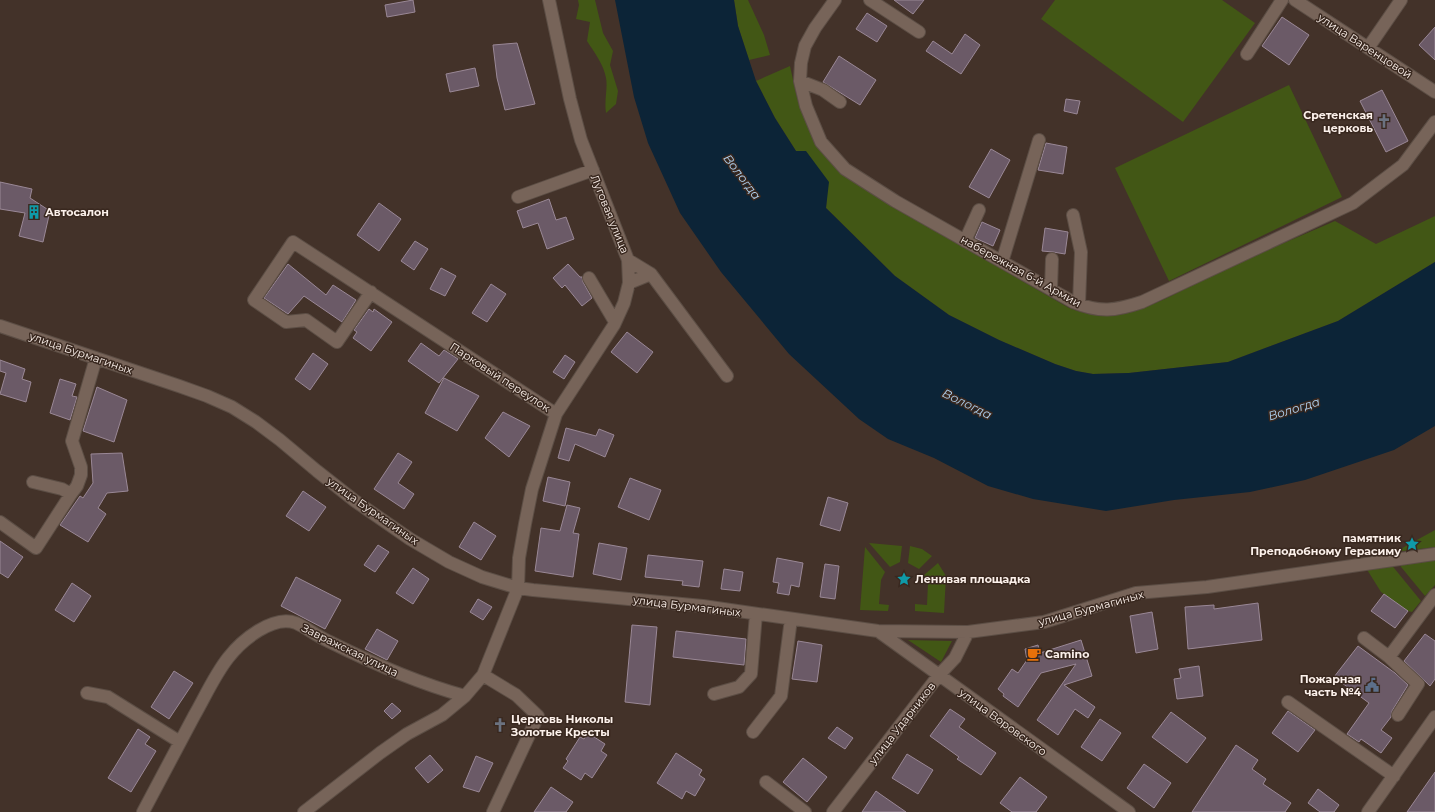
<svg xmlns="http://www.w3.org/2000/svg" width="1435" height="812" font-family="Montserrat,sans-serif">
<style>
.green{fill:#425715}
.water{fill:#0c2437}
.building{fill:#6b5a67;stroke:#9a8896}
.lines{fill:none;stroke-linecap:round;stroke-linejoin:round}
.minor-casing{stroke:#5c4e45;stroke-width:14}
.minor{stroke:#776459;stroke-width:12}
.labels{text-anchor:middle;stroke-width:3;stroke-linejoin:round;paint-order:stroke}
.street-label{font-size:11px;fill:#fcf1eb;stroke:#39281f}
.poi-label{font-size:11px;font-weight:bold;fill:#fcf1eb;stroke:#39281f;text-anchor:start}
.water-label{font-size:12px;font-style:italic;fill:#b1d5f5;stroke:#39281f}
</style>
<rect width="100%" height="100%" fill="#433229"/>
<!-- green -->
<path class="green" d="M578 0H595L603 33 613 51 610 65 618 91 616 104 606 113C604 100 608 88 606 78 604 65 594 52 587 41L590 22 576 19 579 5Z
M734 0H748L764 35 770 55 749 60 738 26Z
M1055 0H1222L1255 23 1183 122 1041 19Z
M790 66 797 98 806 122 817 143 892 206 1069 308C1085 314 1100 317 1117 315 1145 312 1185 288 1212 276 1252 256 1294 239 1335 221L1376 244 1435 216V262L1338 321 1228 362 1129 373 1093 374 1076 371 1055 364 999 340 949 315 895 276 826 208 828 182 796 151 775 118 756 81Z
M1289 85 1342 197 1169 281 1115 168Z
M1435 530V547L1395 552Z
M869 543 902 546 900 562 890 567Z
M910 546 922 549 932 556 919 569 908 563Z
M865 547 885 572 881 580 879 604 889 605 888 611 860 610Z
M1435 559V585L1425 596 1397 562Z
M938 563 946 576 944 613 915 611V604L927 605 928 583 924 575Z
M1390 563 1421 601 1412 612 1408 611 1381 592 1366 568Z
M908 640 952 641 941 662Z"/>
<!-- water -->
<path class="water" d="M615 0H734L738 26 756 81 775 118 796 151H806L829 182 826 208 895 276 949 315 999 340 1055 364 1076 371 1093 374 1129 373 1228 362 1338 321 1435 262V426L1394 450 1305 480 1250 492 1174 500 1106 511 1033 499 988 486 934 458 888 439 859 419 789 354 721 272 680 213 648 143 634 97Z"/>
<!-- building -->
<path class="building" d="M413 0 415 12 387 17 385 5Z
M894 0H924L913 14Z
M867 13 887 26 877 42 856 29Z
M1282 17 1309 35 1289 65 1262 46Z
M1435 27V60L1419 45Z
M965 34 980 45 961 74 926 51 933 41 952 54Z
M517 43 535 104 505 110 497 78 493 45Z
M839 56 876 80 860 105 823 82Z
M475 68 479 86 450 92 446 74Z
M1382 90 1408 141 1386 152 1360 101Z
M1066 99 1080 101 1077 114 1064 111Z
M1046 143 1067 147 1063 174 1038 170Z
M991 149 1010 160 989 198 969 187Z
M0 182 32 189 30 198 50 211 43 242 19 236 25 213 0 209Z
M549 199 556 220 566 217 574 239 547 249 538 223 523 228 517 211Z
M379 203 401 219 379 251 357 235Z
M982 222 1000 230 993 246 975 238Z
M1045 228 1068 232 1065 254 1053 252 1042 251Z
M415 241 428 249 414 270 401 261Z
M288 264 326 295 333 285 356 300 342 322 304 296 288 314 264 298Z
M568 264 580 277H582L583 282 592 298 582 306 565 285 562 288 553 278Z
M441 268 456 276 445 296 430 289Z
M491 284 506 294 487 322 472 313Z
M369 309 373 312 374 309 392 322 371 351 353 338 357 332 354 330Z
M627 332 653 352 637 373 611 352Z
M421 343 439 356 444 350 458 359 439 383 408 361Z
M313 353 328 364 310 390 295 379Z
M565 355 575 362 564 379 553 372Z
M0 360 25 369 22 379 31 382 26 402 0 394 6 373 0 371Z
M444 378 479 396 457 431 425 413Z
M60 379 76 384 72 396 77 397 70 420 50 413Z
M97 387 127 400 114 442 83 431Z
M503 412 530 426 509 457 485 438Z
M566 428 596 436 599 429 614 435 605 457 575 444 569 461 558 458Z
M122 453 128 491 107 493 98 508 106 514 88 542 60 525 80 496 83 498 93 483 91 454Z
M398 453 412 462 398 483 414 494 404 509 374 489Z
M548 477 570 482 565 506 543 501Z
M630 478 661 490 649 520 618 507Z
M303 491 326 507 309 531 286 516Z
M828 497 848 503 840 531 820 525Z
M567 505 580 508 573 533 579 534 573 577 535 571 541 528 560 531Z
M474 522 496 536 481 560 459 547Z
M0 541 23 557 8 578 0 573Z
M599 543 627 548 621 580 593 574Z
M378 545 389 552 375 572 364 565Z
M648 555 703 561 699 587 682 585 683 581 645 577Z
M777 558 803 563 799 587 791 585 789 595 777 593 779 583 773 582Z
M825 564 839 566 835 599 820 597Z
M413 568 429 579 413 604 396 593Z
M724 569 743 572 740 591 721 589Z
M296 577 341 600 325 629 281 606Z
M72 583 91 596 74 622 55 610Z
M1384 594 1408 611 1395 628 1371 611Z
M478 599 492 607 483 620 470 612Z
M1258 603 1262 640 1188 649 1185 607 1214 605V609Z
M1152 612 1158 649 1136 653 1130 616Z
M632 625 657 627 650 705 625 702Z
M377 629 398 641 387 660 365 649Z
M676 631 746 639 744 665 673 657Z
M1425 634 1435 641V679L1430 686 1404 661Z
M1081 640 1092 676 1064 685 1095 707 1088 718 1075 709 1058 735 1037 720 1076 664 1041 673 1018 707 1003 696 1004 694 998 689 1012 669 1018 673 1027 660 1025 649 1038 645 1040 653Z
M798 641 822 645 817 682 792 679Z
M1358 646 1395 673 1408 685 1392 711 1391 717 1381 730 1392 738 1381 753 1361 739 1359 742 1347 734 1369 703 1334 677Z
M1199 666 1203 696 1177 699 1174 679 1181 678 1179 669Z
M174 671 193 683 169 719 151 707Z
M392 703 401 711 392 719 384 711Z
M950 709 965 719 959 727 996 753 981 775 957 759 959 757 930 736Z
M1288 711 1315 730 1298 752 1272 733Z
M1171 712 1206 738 1187 763 1152 737Z
M1100 719 1121 733 1102 761 1081 747Z
M837 727 853 738 845 749 828 738Z
M138 729 150 737 145 744 156 751 131 792 108 778Z
M588 733 605 744 601 751 607 755 592 778 585 773 581 780 563 768 568 761 566 759 580 737 584 739Z
M1236 745 1258 760 1252 769 1266 779 1263 784 1291 803 1285 812H1192Z
M676 753 702 770 699 775 705 779 695 796 686 791 682 799 657 783Z
M907 754 933 770 918 794 892 778Z
M430 755 443 770 428 783 415 768Z
M476 756 493 763 479 792 463 787Z
M803 758 827 777 807 802 783 782Z
M1144 764 1171 783 1154 808 1127 788Z
M1435 772V812H1407Z
M1020 777 1047 797 1036 812H1012L1000 803Z
M551 787 573 802 566 812H534Z
M1318 789 1339 805 1334 812H1320L1308 803Z
M876 791 880 794 906 812H862Z"/>
<g class="lines">
<defs>
<path id="minor" d="M549 0 570 99 581 140 628 260 629 283 624 303 614 325 556 414
M835 0 815 28 805 46 801 63 800 81 806 106 821 142 845 169 895 201 1073 302C1100 313 1115 311 1142 302L1353 203 1403 165 1435 122
M870 0 919 32
M1295 0 1435 92
M1368 48 1401 0
M1247 54 1282 0
M800 81 823 90 840 102
M518 197 593 170
M1073 215 1081 252 1079 304
M965 241 979 210
M628 260 651 274
M1002 262 1039 140
M589 278 615 322
M629 283 651 274 727 376
M1051 289 1052 259
M0 326 179 386 207 396 232 407 256 422 280 440 317 471 355 501 410 539 449 562 482 577 518 588 533 590 703 606 878 631 968 632 1044 622 1136 593 1207 587 1435 554
M33 482 62 489 71 494 77 486 81 475V467L72 441 96 358
M0 522 36 548 71 494
M878 631 1129 812
M1364 638 1389 657 1418 684 1398 715
M1389 657 1435 595
M483 675 516 695 538 716 493 812
M87 693 108 697 180 742
M714 694 739 687 751 674 756 614
M1288 702 1394 776
M753 732 781 696 791 619
M766 782 805 812
M143 812C160 780 177 748 194 716 205 697 214 676 228 658 241 641 273 614 296 623 307 628 317 636 328 641 372 663 417 683 465 696
M304 812 380 753 407 734 442 715 465 696 483 675 518 588 519 558 525 524 532 489 556 414 293 242 254 300 286 322 306 320 337 342 371 292
M833 812 939 675 955 658 968 632
M1368 812 1435 717"/>
</defs>
<!-- minor casing -->
<use href="#minor" class="minor-casing"/>
<!-- minor -->
<use href="#minor" class="minor"/>
</g>
<!-- icons -->
<defs>
<symbol id="church-bare" viewBox="-9 -9 18 18"><path d="M-1.2-6h2.4v3.5h3.3v2.4h-3.3V6h-2.4V-.1h-3.3v-2.4h3.3Z" fill="#6b7280" stroke="#39281f" stroke-width="2.5" paint-order="stroke"/></symbol>
<symbol id="building-bare" viewBox="-9 -9 18 18"><path d="M-4-6H4V6H1V3H-1V6H-4ZM-2.5-4.3h1.7v1.8h-1.7ZM.8-4.3h1.7v1.8H.8ZM-2.5-1h1.7V.8h-1.7ZM.8-1h1.7V.8H.8Z" fill="#0f9aa8" stroke="#39281f" stroke-width="2.5" paint-order="stroke"/></symbol>
<symbol id="sight-bare" viewBox="-9 -9 18 18"><path d="M0-6L1.8-2.2L6-1.7L2.9 1.2L3.7 5.4L0 3.3L-3.7 5.4L-2.9 1.2L-6-1.7L-1.8-2.2Z" fill="#0f9aa8" stroke="#39281f" stroke-width="2.5" paint-order="stroke"/></symbol>
<symbol id="cafe-bare" viewBox="-9 -9 18 18"><path d="M-5.5-4.5H6V0H3Q3 3.5 0 3.5H-2.5Q-5.5 3.5-5.5 0ZM3-3.2v2h1.7v-2ZM-6 4.5H4V6H-6Z" fill="#e8710a" stroke="#39281f" stroke-width="2.5" paint-order="stroke"/></symbol>
<symbol id="civic-bare" viewBox="-9 -9 18 18"><path d="M-.6-6.5H3V-4.5H.6V-3L4-1V1h2V6H-6V1h2V-1L-.6-3ZM-1.2 2.5V6h2.4V2.5Z" fill="#5c6f8a" stroke="#39281f" stroke-width="2.5" paint-order="stroke"/></symbol>
</defs>
<g fill-rule="evenodd">
<use href="#church-bare" x="1374" y="111" width="20" height="20"/>
<use href="#building-bare" x="24" y="202" width="20" height="20"/>
<use href="#sight-bare" x="1402" y="534" width="20" height="20"/>
<use href="#sight-bare" x="894" y="569" width="20" height="20"/>
<use href="#cafe-bare" x="1024" y="644" width="20" height="20"/>
<use href="#civic-bare" x="1362" y="675" width="20" height="20"/>
<use href="#church-bare" x="490" y="715" width="20" height="20"/>
</g>
<g class="labels">
<!-- street labels -->
<g class="street-label">
<text transform="translate(1365 46) rotate(33)" y="4">улица Варенцовой</text>
<text transform="translate(610 214) rotate(68)" y="4">Луговая улица</text>
<text transform="translate(1021 271) rotate(29)" y="4">набережная 6-й Армии</text>
<text transform="translate(81 353) rotate(19)" y="4">улица Бурмагиных</text>
<text transform="translate(500 377) rotate(33)" y="4">Парковый переулок</text>
<text transform="translate(373 511) rotate(35)" y="4">улица Бурмагиных</text>
<text transform="translate(687 606) rotate(7)" y="4">улица Бурмагиных</text>
<text transform="translate(1091 608) rotate(-15)" y="4">улица Бурмагиных</text>
<text transform="translate(350 650) rotate(26)" y="4">Завражская улица</text>
<text transform="translate(1003 722) rotate(36)" y="4">улица Воровского</text>
<text transform="translate(902 723) rotate(-52)" y="4">улица Ударников</text>
</g>
<!-- poi labels -->
<g class="poi-label">
<text x="1373" y="119" text-anchor="end">Сретенская<tspan x="1373" dy="13">церковь</tspan></text>
<text x="45" y="216">Автосалон</text>
<text x="1401" y="542" text-anchor="end">памятник<tspan x="1401" dy="13">Преподобному Герасиму</tspan></text>
<text x="915" y="583">Ленивая площадка</text>
<text x="1045" y="658">Camino</text>
<text x="1361" y="683" text-anchor="end">Пожарная<tspan x="1361" dy="13">часть №4</tspan></text>
<text x="511" y="723">Церковь Николы<tspan x="511" dy="13">Золотые Кресты</tspan></text>
</g>
<!-- water labels -->
<g class="water-label">
<text transform="translate(742 177) rotate(53)" y="4">Вологда</text>
<text transform="translate(967 404) rotate(26)" y="4">Вологда</text>
<text transform="translate(1294 409) rotate(-17)" y="4">Вологда</text>
</g>
</g>
</svg>
